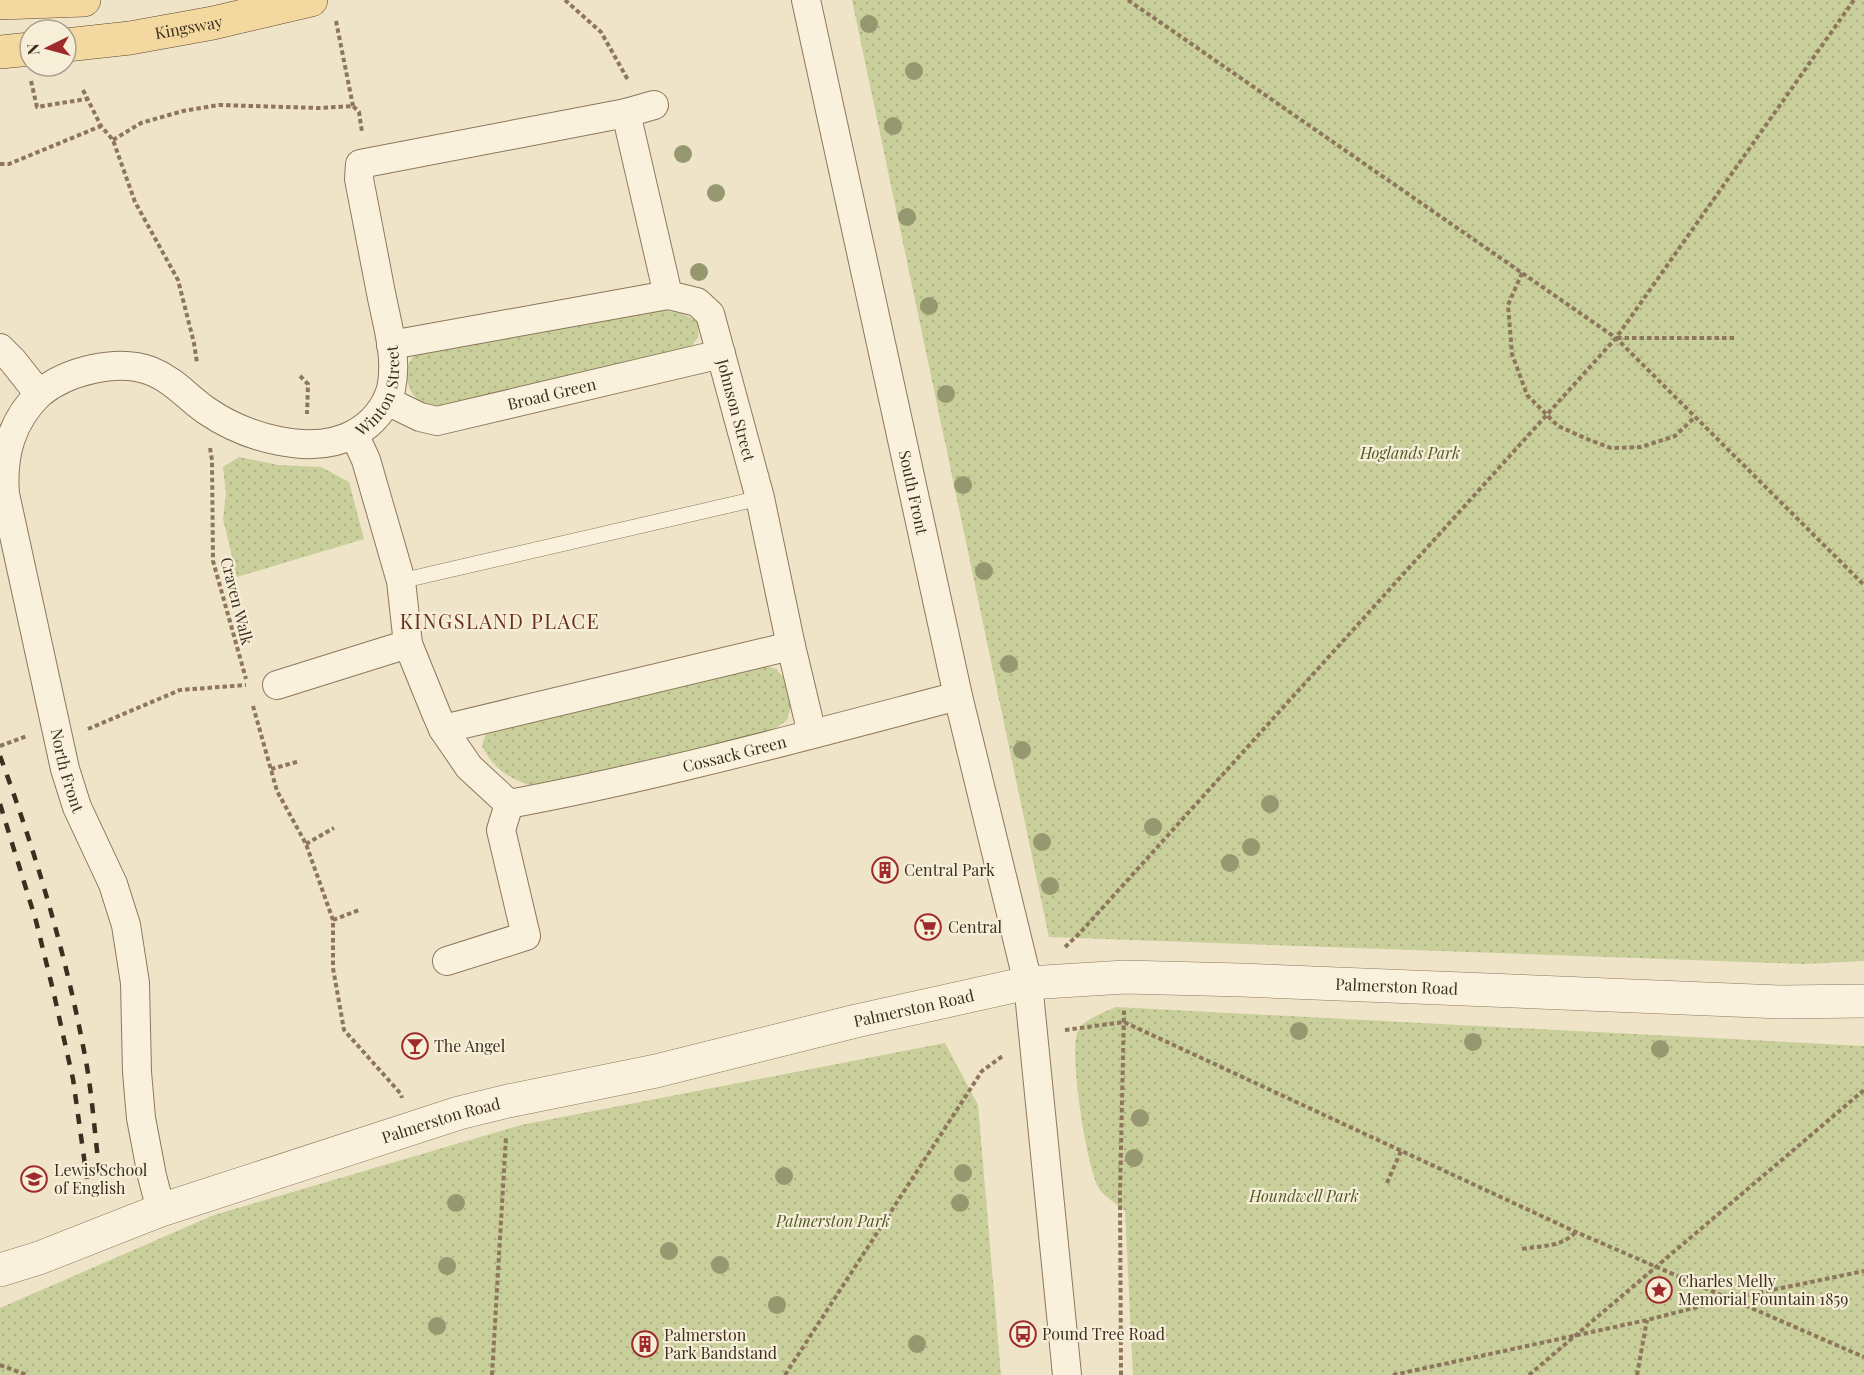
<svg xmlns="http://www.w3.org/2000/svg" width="1864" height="1375" viewBox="0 0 1864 1375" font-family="'Playfair Display',serif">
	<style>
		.park { fill: url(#park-dots) }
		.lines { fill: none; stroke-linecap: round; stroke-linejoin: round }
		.service-casing { stroke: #8d765c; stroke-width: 16 }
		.minor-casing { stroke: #8d765c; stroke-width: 30 }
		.tertiary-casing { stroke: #8d765c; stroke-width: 34 }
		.primary-casing { stroke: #5b4430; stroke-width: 34 }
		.path { stroke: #8d765c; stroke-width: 4; stroke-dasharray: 4.5 3; stroke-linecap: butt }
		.service { stroke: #faf1dc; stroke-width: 15 }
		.minor { stroke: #faf1dc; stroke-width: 28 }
		.tertiary { stroke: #faf1dc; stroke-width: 33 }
		.primary { stroke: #f3d9a0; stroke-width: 33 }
		.rail { stroke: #3d2e20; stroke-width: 4.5; stroke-dasharray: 10 10; stroke-linecap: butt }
		.tree { fill: #96986f }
		.labels { text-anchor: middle; stroke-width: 4.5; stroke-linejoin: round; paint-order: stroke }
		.street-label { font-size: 16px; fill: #3d2e20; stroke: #f7eed8 }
		.park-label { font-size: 16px; font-style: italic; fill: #4d5a26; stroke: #f7eed8 }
		.poi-label { font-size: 16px; fill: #3d2e20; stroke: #f7eed8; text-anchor: start }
		.quarter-label { font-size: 20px; letter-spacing: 1.5px; fill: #6b2e1e; stroke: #f7eed8 }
	</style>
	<defs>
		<pattern id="park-dots" width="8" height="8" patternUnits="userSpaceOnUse" patternTransform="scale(1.5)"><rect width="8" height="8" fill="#c9cf9b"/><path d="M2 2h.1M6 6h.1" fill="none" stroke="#aeb285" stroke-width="1.8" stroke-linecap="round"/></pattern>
	</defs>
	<rect width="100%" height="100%" fill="#f0e4c8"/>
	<!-- park -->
	<g class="park">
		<path d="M852 0H1864V961L1804 964 1049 937Z"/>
		<path d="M661 310 681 313 699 322 698 338 689 348 448 406C442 406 434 407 428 406 409 400 398 370 415 355 418 353 423 351 427 348Z"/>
		<path d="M239 457 278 465 321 467 349 482 364 539 237 577 223 519 226 494 223 467Z"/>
		<path d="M763 665 776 669 783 677 791 706 787 720 775 729 534 787C509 778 495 771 482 746L486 732Z"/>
		<path d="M1116 1007 1864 1046V1375H1133L1125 1211C1117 1204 1106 1198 1100 1190 1087 1172 1068 1050 1078 1031 1085 1018 1103 1013 1116 1007Z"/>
		<path d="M945 1043 978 1105 1001 1375H0V1308L214 1215 521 1125Z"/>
	</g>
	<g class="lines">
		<!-- service casing -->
		<g class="service-casing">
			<path id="service" d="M401 581 760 498"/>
		</g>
		<!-- minor casing -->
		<g class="minor-casing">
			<g id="minor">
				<path id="s1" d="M806 0 958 696 1028 983 1067 1375"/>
				<path id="s2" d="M626 113 668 295 697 302 710 314 760 498 791 646 812 734"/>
				<path d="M391 345 668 295"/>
				<path id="s3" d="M0 348 13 361 39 394C11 422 2 455 5 494L65 769 77 807 113 884 126 925 135 983 137 1072 141 1118 152 1176 161 1210"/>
				<path d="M39 394C66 371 118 358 151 371 174 380 188 398 207 411 245 437 311 457 354 434"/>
				<path id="s4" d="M387 401 420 417 437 421 721 354"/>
				<path d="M277 685 408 644"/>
				<path d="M443 729 791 646"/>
				<path id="s5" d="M509 804 469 767 443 729 436 713 408 644 401 581 366 460 354 434C372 424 385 409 391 389 398 358 387 324 381 293 374 255 366 217 359 179L360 164 626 113 654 105"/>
				<path id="s6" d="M509 804C660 776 809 735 958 696"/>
				<path d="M447 961 526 936 501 830 509 804"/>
			</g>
		</g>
		<!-- tertiary casing -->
		<g class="tertiary-casing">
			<g id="tertiary">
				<path id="s7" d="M0 1270 39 1258 161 1210 459 1113 508 1101 656 1071 856 1021 1028 983 1125 977 1241 980 1782 1002 1864 1001"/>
			</g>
		</g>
		<!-- primary casing -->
		<g class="primary-casing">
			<g id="primary">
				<path d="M0 3 84 0"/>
				<path id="s8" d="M66 45 130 38 213 23 311 0"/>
				<path d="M0 52 30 49"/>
			</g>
		</g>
		<!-- path -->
		<g class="path">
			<path d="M565 0 601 32 628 80"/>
			<path d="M1128 0 1616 338 1864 585"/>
			<path d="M336 21 353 106"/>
			<path d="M31 81 37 107 86 99"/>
			<path d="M83 90 101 126 113 140 135 202 178 280 194 343 197 363"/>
			<path d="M113 140 141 123 183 111 219 105 320 108 353 106 359 112 362 132"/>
			<path d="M0 164H9L101 126"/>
			<path d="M1522 273 1508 305 1512 354 1527 395 1558 426 1587 439 1611 448 1641 447 1675 436 1695 417"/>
			<path d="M1617 338H1735"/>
			<path d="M300 376 308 384 307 414"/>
			<path d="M210 448 212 460 213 561 246 679"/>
			<path d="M253 706 277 791 306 844 333 920V968L344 1030 401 1094 402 1098"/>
			<path d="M88 729 180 690 246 685"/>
			<path d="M0 746 27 736"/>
			<path d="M271 769 300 761"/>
			<path d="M306 844 334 828"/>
			<path d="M333 920 359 910"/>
			<path d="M1065 947 1079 934 1616 338 1854 0"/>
			<path d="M1065 1030 1124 1022 1576 1232 1864 1357"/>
			<path d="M1387 1183 1401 1151"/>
			<path d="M1522 1249C1544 1245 1559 1248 1576 1232"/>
			<path d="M0 1365 27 1375"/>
			<path d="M492 1375 506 1136"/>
			<path d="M785 1375 982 1071 1004 1055"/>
			<path d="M1121 1375 1120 1194 1124 1010"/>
			<path d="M1393 1375 1647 1320 1729 1299 1864 1271"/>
			<path d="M1529 1375 1864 1090"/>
			<path d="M1637 1375 1647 1320"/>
		</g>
		<!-- service -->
		<use href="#service" class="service"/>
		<!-- minor -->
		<use href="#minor" class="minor"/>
		<!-- tertiary -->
		<use href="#tertiary" class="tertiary"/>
		<!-- primary -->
		<use href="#primary" class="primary"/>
		<!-- rail -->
		<g class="rail">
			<path d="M0 756C37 856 68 961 87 1067 93 1103 95 1139 100 1175"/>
			<path d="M0 804 36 921 53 990 73 1079 87 1179"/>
		</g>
	</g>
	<!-- trees -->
	<g class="tree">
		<circle cx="869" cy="24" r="9"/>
		<circle cx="914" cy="71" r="9"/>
		<circle cx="893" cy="126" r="9"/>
		<circle cx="683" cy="154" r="9"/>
		<circle cx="716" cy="193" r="9"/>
		<circle cx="907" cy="217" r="9"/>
		<circle cx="699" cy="272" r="9"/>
		<circle cx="929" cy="306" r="9"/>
		<circle cx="946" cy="394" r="9"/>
		<circle cx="963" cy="485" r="9"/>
		<circle cx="984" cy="571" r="9"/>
		<circle cx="1009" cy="664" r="9"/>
		<circle cx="1022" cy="750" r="9"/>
		<circle cx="1270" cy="804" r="9"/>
		<circle cx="1153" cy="827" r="9"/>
		<circle cx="1042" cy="842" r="9"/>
		<circle cx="1251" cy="847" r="9"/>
		<circle cx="1230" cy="863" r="9"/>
		<circle cx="1050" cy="886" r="9"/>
		<circle cx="1299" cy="1031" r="9"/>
		<circle cx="1473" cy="1042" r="9"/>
		<circle cx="1660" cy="1049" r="9"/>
		<circle cx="1140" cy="1118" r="9"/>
		<circle cx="1134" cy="1158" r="9"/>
		<circle cx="963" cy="1173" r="9"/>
		<circle cx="784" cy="1176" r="9"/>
		<circle cx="456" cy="1203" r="9"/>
		<circle cx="960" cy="1203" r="9"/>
		<circle cx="669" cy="1251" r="9"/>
		<circle cx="720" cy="1265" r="9"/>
		<circle cx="447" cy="1266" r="9"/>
		<circle cx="777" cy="1305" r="9"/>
		<circle cx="437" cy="1326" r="9"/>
		<circle cx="917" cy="1344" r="9"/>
	</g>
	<!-- icons -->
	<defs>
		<g id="building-ring" transform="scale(1.35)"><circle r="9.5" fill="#f7eed8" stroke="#9e2a2b" stroke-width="1.5"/><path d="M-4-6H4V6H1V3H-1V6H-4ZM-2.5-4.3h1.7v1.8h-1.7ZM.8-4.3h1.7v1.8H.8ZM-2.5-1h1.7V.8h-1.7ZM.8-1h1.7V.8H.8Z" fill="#9e2a2b"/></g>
		<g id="supermarket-ring" transform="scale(1.35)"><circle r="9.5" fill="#f7eed8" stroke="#9e2a2b" stroke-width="1.5"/><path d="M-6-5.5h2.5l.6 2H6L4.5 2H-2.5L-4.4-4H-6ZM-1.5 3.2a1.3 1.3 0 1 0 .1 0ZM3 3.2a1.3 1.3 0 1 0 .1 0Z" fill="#9e2a2b"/></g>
		<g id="bar-ring" transform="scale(1.35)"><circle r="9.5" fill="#f7eed8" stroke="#9e2a2b" stroke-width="1.5"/><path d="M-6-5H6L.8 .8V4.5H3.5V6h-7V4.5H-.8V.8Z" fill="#9e2a2b"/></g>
		<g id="school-ring" transform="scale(1.35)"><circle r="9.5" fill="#f7eed8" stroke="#9e2a2b" stroke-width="1.5"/><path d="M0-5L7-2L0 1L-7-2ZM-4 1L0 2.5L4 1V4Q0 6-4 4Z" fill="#9e2a2b"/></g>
		<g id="sight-ring" transform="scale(1.35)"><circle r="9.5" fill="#f7eed8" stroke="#9e2a2b" stroke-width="1.5"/><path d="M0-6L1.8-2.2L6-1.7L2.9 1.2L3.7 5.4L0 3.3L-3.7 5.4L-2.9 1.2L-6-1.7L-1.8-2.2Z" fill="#9e2a2b"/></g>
		<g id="bus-ring" transform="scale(1.35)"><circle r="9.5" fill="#f7eed8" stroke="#9e2a2b" stroke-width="1.5"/><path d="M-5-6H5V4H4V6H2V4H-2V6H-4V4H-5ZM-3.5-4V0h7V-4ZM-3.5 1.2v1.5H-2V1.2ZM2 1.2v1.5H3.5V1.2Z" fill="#9e2a2b"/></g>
	</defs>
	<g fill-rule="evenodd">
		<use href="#building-ring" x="885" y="870"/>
		<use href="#supermarket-ring" x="928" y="927"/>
		<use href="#bar-ring" x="415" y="1046"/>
		<use href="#school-ring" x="34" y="1179"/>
		<use href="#sight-ring" x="1659" y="1290"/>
		<use href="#bus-ring" x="1023" y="1334"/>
		<use href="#building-ring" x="645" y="1344"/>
	</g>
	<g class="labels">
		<!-- street labels -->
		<g class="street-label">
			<text dy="6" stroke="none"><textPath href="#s8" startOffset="124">Kingsway</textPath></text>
			<text dy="6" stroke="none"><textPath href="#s5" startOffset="464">Winton Street</textPath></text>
			<text dy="6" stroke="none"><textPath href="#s4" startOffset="172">Broad Green</textPath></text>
			<text dy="6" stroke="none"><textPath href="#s2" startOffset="334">Johnson Street</textPath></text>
			<text dy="6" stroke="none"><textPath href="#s1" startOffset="504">South Front</textPath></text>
			<text transform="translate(237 601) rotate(76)" y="6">Craven Walk</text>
			<text dy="6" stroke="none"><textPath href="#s6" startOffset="231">Cossack Green</textPath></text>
			<text dy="6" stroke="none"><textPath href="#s3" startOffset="453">North Front</textPath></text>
			<text dy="6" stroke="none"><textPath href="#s7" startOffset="1438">Palmerston Road</textPath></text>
			<text dy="6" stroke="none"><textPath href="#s7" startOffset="952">Palmerston Road</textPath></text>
			<text dy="6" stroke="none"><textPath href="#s7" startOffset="466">Palmerston Road</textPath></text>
		</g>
		<!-- park labels -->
		<g class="park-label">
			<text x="1410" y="459">Hoglands Park</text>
			<text x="1304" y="1202">Houndwell Park</text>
			<text x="833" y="1227">Palmerston Park</text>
		</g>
		<!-- poi labels -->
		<g class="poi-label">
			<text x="904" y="876">Central Park</text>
			<text x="948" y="933">Central</text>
			<text x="434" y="1052">The Angel</text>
			<text x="54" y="1176">Lewis School<tspan x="54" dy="18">of English</tspan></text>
			<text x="1678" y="1287">Charles Melly<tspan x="1678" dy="18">Memorial Fountain 1859</tspan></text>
			<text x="1042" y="1340">Pound Tree Road</text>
			<text x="664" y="1341">Palmerston<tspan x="664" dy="18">Park Bandstand</tspan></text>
		</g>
		<!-- quarter labels -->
		<g class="quarter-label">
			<text x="500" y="629">KINGSLAND PLACE</text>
		</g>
	</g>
	<!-- north arrow -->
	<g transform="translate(48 48) rotate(265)"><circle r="28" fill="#f7eed8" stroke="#ada18e" stroke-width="1.5"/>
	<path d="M0-4.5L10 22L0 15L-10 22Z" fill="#9e2a2b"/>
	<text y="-9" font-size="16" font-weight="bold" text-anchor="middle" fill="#3d2e20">N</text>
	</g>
</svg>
